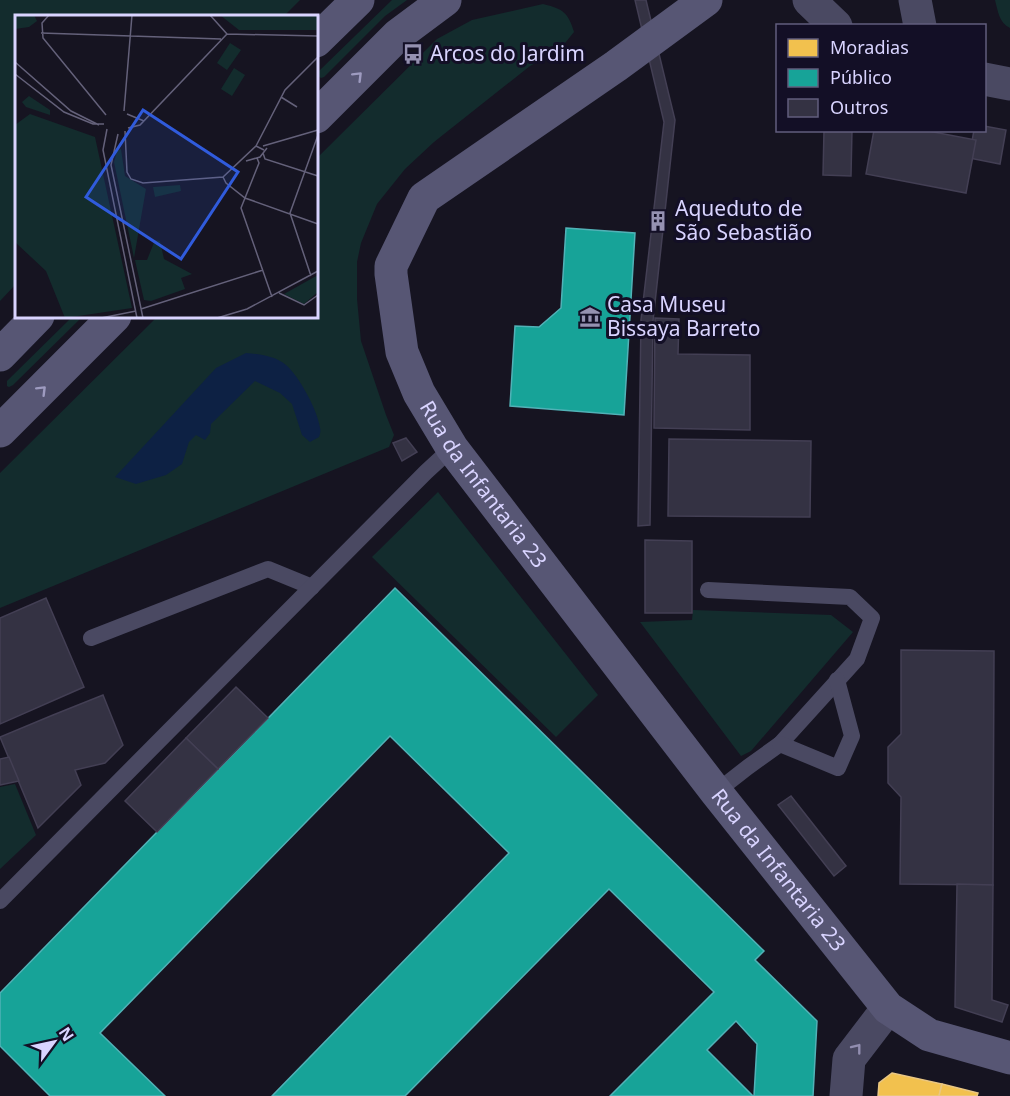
<svg xmlns="http://www.w3.org/2000/svg" width="1010" height="1096" viewBox="0 0 1010 1096" font-family="'Noto Sans',sans-serif">
	<style>
		.green { fill: #132c2d }
		.water { fill: #0d2144 }
		.homes { fill: #f2c14e; stroke: #eac783; stroke-width: 1.5 }
		.public { fill: #17a398; stroke: #51b2b7; stroke-width: 1.5 }
		.building { fill: #343243; stroke: #433f54; stroke-width: 1.5 }
		.lines { fill: none; stroke-linecap: round; stroke-linejoin: round }
		.service { stroke: #4a4962; stroke-width: 16 }
		.minor { stroke: #4a4962; stroke-width: 33 }
		.secondary { stroke: #575674; stroke-width: 33 }
		.oneway { stroke: #9e9bc0 }
		.oneway2 { stroke: #928eb0 }
		.labels { text-anchor: middle; stroke-width: 6; stroke-linejoin: round; paint-order: stroke }
		.poi-label { font-size: 21px; fill: #d9d4ff; stroke: #130f26; text-anchor: start }
		.street-label { font-size: 21px; fill: #d9d4ff; stroke: #130f26 }
		.inset-road { fill: none; stroke: #64617a; stroke-width: 1.5 }
		.view { fill: #305bdc; fill-opacity: 0.15; stroke: #305bdc; stroke-width: 3 }
		.inset-edge { fill: none; stroke: #d9d4ff; stroke-width: 3 }
	</style>
	<rect width="100%" height="100%" fill="#161421"/>
	<!-- green -->
	<g class="green">
		<path d="M0 0H300L284 16H16V284L0 301Z"/>
		<path d="M392 0H407L385 16 324 77 321 78 317 75 319 71Z"/>
		<path d="M995 0H1010V28C999 23 998 11 995 0Z"/>
		<path d="M543 4C563 9 568 12 574 32L561 48 530 66 434 142 405 169 377 204 361 243 357 262V299L361 341 386 415 394 435 389 447 0 608V473L157 317 316 316 317 158 437 39 472 20Z"/>
		<path d="M72 317H82L13 385 9 387 7 386V381Z"/>
		<path d="M438 492 598 695 556 737 372 557Z"/>
		<path d="M693 610 831 615 853 632 751 751 741 756 640 622 692 620Z"/>
		<path d="M15 784 36 835 0 869V787Z"/>
	</g>
	<!-- water -->
	<path class="water" d="M246 353C259 354 276 356 286 365 299 376 318 411 320 428 321 431 320 434 319 437L310 442 302 435 292 404 280 393 255 381 211 424 210 433 205 440 196 435 189 442 182 464 166 475 136 484 115 477 216 368Z"/>
	<!-- homes -->
	<g class="homes">
		<path d="M892 1073 942 1084 939 1096H878L879 1083Z"/>
		<path d="M942 1084 978 1093 977 1096H939Z"/>
	</g>
	<!-- public -->
	<g class="public">
		<path d="M566 228 635 233 624 415 510 406 515 326 539 327 561 308Z"/>
		<path d="M395 588 764 951 755 960 817 1021 813 1096H754L757 1044 736 1021 707 1050 753 1096H610L714 992 609 889 405 1096H272L509 853 390 736 100 1033 165 1096H50L0 1046V993Z"/>
	</g>
	<!-- building -->
	<g class="building">
		<path d="M635 0H646L675 120 653 321 650 525 638 526 641 320 664 122Z"/>
		<path d="M984 126 1006 130 1000 164 969 158 974 130H984Z"/>
		<path d="M824 130H852L851 176 823 175Z"/>
		<path d="M874 130H923L976 140 966 193 866 174Z"/>
		<path d="M655 318 679 319 678 354 750 355V430L654 428Z"/>
		<path d="M406 438 417 452 402 461 393 443Z"/>
		<path d="M669 439 811 441 810 517 668 516Z"/>
		<path d="M645 540 692 541V613H645Z"/>
		<path d="M46 598 84 687 0 724V618Z"/>
		<path d="M901 650 994 651 993 885 900 884 901 797 888 783V747L901 734Z"/>
		<path d="M236 687 268 718 218 769 186 738Z"/>
		<path d="M103 695 123 745 105 763 75 770 81 785 38 828 0 737 53 715Z"/>
		<path d="M186 738 218 769 157 832 125 801Z"/>
		<path d="M9 757 19 781 0 785V759Z"/>
		<path d="M791 796 846 866 834 876 778 805Z"/>
		<path d="M957 884 993 885 992 1000 1008 1005 1002 1022 955 1007Z"/>
	</g>
	<g class="lines">
		<!-- service -->
		<g class="service">
			<path d="M708 590 850 597 872 618 857 659 780 744 748 767 716 792"/>
			<path d="M91 638 268 569 312 587"/>
			<path d="M780 744 838 768 852 736 837 680"/>
			<path d="M0 901 426 472 452 448"/>
		</g>
		<!-- minor -->
		<g class="minor">
			<path d="M809 0 836 26"/>
			<path d="M915 0 920 26"/>
			<path d="M984 79 1010 84"/>
			<path d="M846 1096 849 1059 888 1008"/>
		</g>
		<!-- secondary -->
		<g class="secondary">
			<path id="s1" d="M706 0 616 66 424 198 391 266V274L402 352 419 393 452 448 716 792 888 1008 929 1035 1010 1058"/>
			<path d="M316 41 358 0"/>
			<path d="M316 117 398 35 445 0"/>
			<path d="M0 355 38 316"/>
			<path d="M0 431 115 316"/>
		</g>
	</g>
	<!-- one-way arrows -->
	<defs><path id="oneway-chevron" d="M-2-3.5L2.5 0L-2 3.5" fill="none" stroke-width="1.6" stroke-linecap="round" stroke-linejoin="round" transform="scale(1.5)"/></defs>
	<g class="oneway">
		<use href="#oneway-chevron" transform="translate(358 76) rotate(-45)"/>
		<use href="#oneway-chevron" transform="translate(42 390) rotate(-45)"/>
	</g>
	<use class="oneway2" href="#oneway-chevron" transform="translate(857 1048) rotate(-52)"/>
	<!-- icons -->
	<defs>
		<g id="bus-bare" transform="scale(1.62)"><path d="M-5-6H5V4H4V6H2V4H-2V6H-4V4H-5ZM-3.5-4V0h7V-4ZM-3.5 1.2v1.5H-2V1.2ZM2 1.2v1.5H3.5V1.2Z" fill="#9591b1" stroke="#130f26" stroke-width="2.5" paint-order="stroke"/></g>
		<g id="building-bare" transform="scale(1.62)"><path d="M-4-6H4V6H1V3H-1V6H-4ZM-2.5-4.3h1.7v1.8h-1.7ZM.8-4.3h1.7v1.8H.8ZM-2.5-1h1.7V.8h-1.7ZM.8-1h1.7V.8H.8Z" fill="#9591b1" stroke="#130f26" stroke-width="2.5" paint-order="stroke"/></g>
		<g id="museum-bare" transform="scale(1.62)"><path d="M0-6L6-3V-2H-6V-3ZM-5-1h2V3h-2ZM-1-1h2V3h-2ZM3-1h2V3H3ZM-6 4H6V6H-6Z" fill="#9591b1" stroke="#130f26" stroke-width="2.5" paint-order="stroke"/></g>
	</defs>
	<g fill-rule="evenodd">
		<use href="#bus-bare" x="413" y="54"/>
		<use href="#building-bare" x="658" y="221"/>
		<use href="#museum-bare" x="590" y="317"/>
	</g>
	<g class="labels">
		<!-- poi labels -->
		<g class="poi-label">
			<text x="430" y="61">Arcos do Jardim</text>
			<text x="675" y="216">Aqueduto de<tspan x="675" dy="24">São Sebastião</tspan></text>
			<text x="607" y="312">Casa Museu<tspan x="607" dy="24">Bissaya Barreto</tspan></text>
		</g>
		<!-- street labels -->
		<g class="street-label">
			<text dy="7" stroke="none"><textPath href="#s1" startOffset="663">Rua da Infantaria 23</textPath></text>
			<text dy="7" stroke="none"><textPath href="#s1" startOffset="1149">Rua da Infantaria 23</textPath></text>
		</g>
	</g>
	<!-- overview -->
	<g transform="translate(15 15)">
		<rect width="303" height="303" fill="#161421"/>
		<path d="M0 0H19L22 6 14 12 0 14ZM205 0H303V15H224ZM215 28 226 35 212 55 202 48ZM219 53 230 60 217 81 206 74ZM14 81 35 95V100L11 92 7 87ZM15 99 80 122 117 293 50 303 31 256 0 227V110ZM106 134 110 161 131 174 119 243 99 147 102 136ZM165 170 166 176 140 182 138 172ZM140 225 145 226 149 244 177 259 166 263 170 274 136 286 129 285 120 245H132ZM303 260V277L289 289 269 279Z" fill="#132c2d"/>
		<path class="inset-road" d="M34 0 27 8 28 23 91 100M195 0 212 19M26 18 206 24M0 47 56 96 84 110M0 59 49 97 78 109H89M266 82 282 92M109 96 117 0M112 99 129 106M113 113 125 110 212 19 303 21M92 114 88 135 122 303M110 116 112 157 116 164 128 168 208 162 241 131 249 135M103 119 96 150 128 303M241 131 270 75 303 42M248 131 303 115M248 138 250 144 303 161M242 143 244 148 226 193 257 282M231 146 245 142 252 133M208 162 211 168 230 183 303 209M296 261 275 198 303 120M264 278 289 290 303 280M126 294 248 255M86 303 121 296M202 303 232 294 303 256"/>
		<path class="view" d="M128 95 223 157 166 244 71 182Z"/>
		<rect width="303" height="303" class="inset-edge"/>
	</g>
	<!-- legend -->
	<rect x="776" y="24" width="210" height="108" fill="#130f26" stroke="#625e7d" stroke-width="1.5"/>
	<rect x="788" y="39" width="30" height="18" fill="#f2c14e" stroke="#625e7d" stroke-width="1.5"/>
	<text x="830" y="54" font-size="18" fill="#d9d4ff">Moradias</text>
	<rect x="788" y="69" width="30" height="18" fill="#17a398" stroke="#625e7d" stroke-width="1.5"/>
	<text x="830" y="84" font-size="18" fill="#d9d4ff">Público</text>
	<rect x="788" y="99" width="30" height="18" fill="#343243" stroke="#625e7d" stroke-width="1.5"/>
	<text x="830" y="114" font-size="18" fill="#d9d4ff">Outros</text>
	<!-- north arrow -->
	<g transform="translate(54 1042) rotate(57)" stroke="#130f26" stroke-width="4.5" paint-order="stroke">
	<path d="M0-4.5L10 22L0 15L-10 22Z" fill="#d9d4ff"/>
	<text y="-9" font-size="16" font-weight="bold" text-anchor="middle" fill="#d9d4ff">N</text>
	</g>
</svg>
